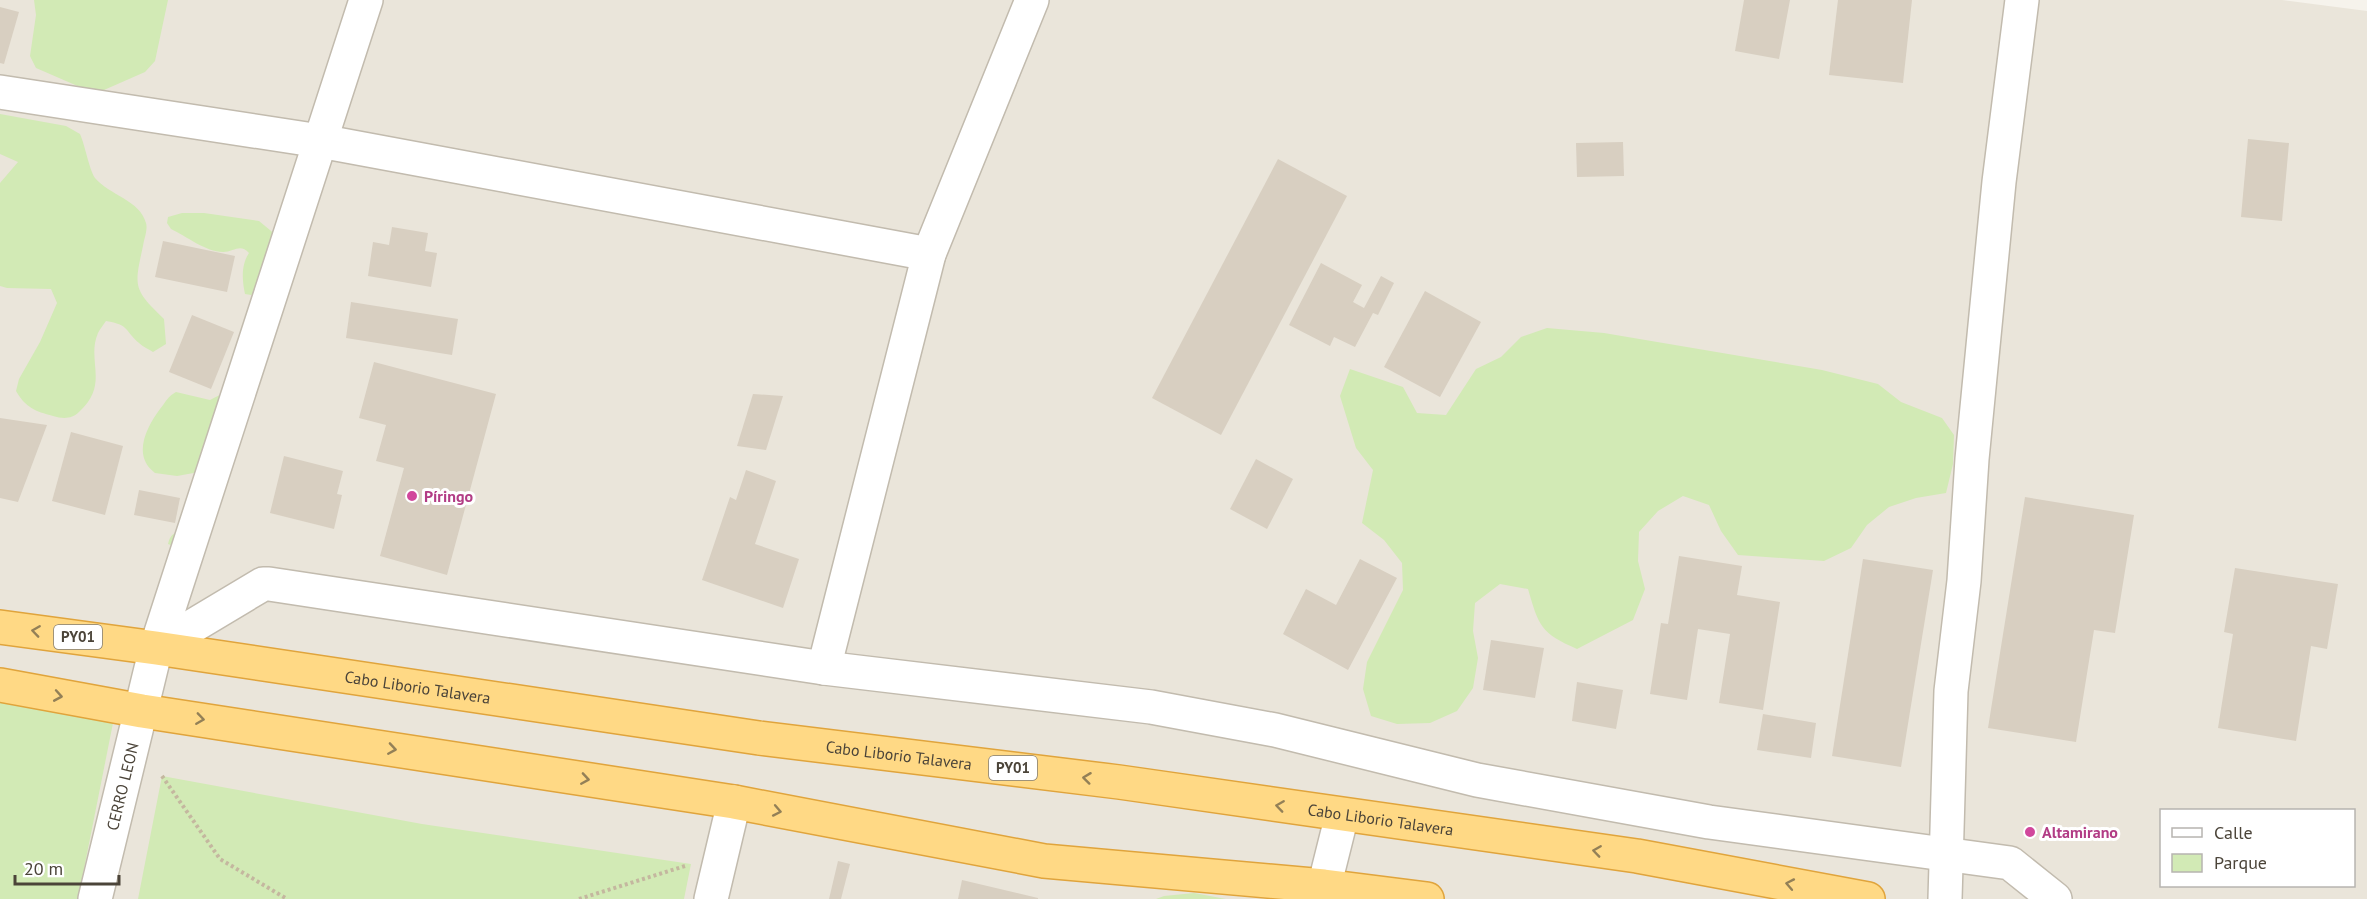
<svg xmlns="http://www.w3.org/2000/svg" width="2367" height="899" viewBox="0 0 2367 899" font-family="'PT Sans',sans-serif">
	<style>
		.residential { fill: #eae5da; fill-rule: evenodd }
		.green { fill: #d2eab5 }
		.building { fill: #d8cfc1 }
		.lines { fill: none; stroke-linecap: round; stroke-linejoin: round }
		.minor-casing { stroke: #c2bbae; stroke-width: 36 }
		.trunk-casing { stroke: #e0a43c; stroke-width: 36 }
		.path { stroke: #c4b79f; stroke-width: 4; stroke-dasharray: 3 3; stroke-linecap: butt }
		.minor { stroke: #fff; stroke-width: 33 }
		.trunk { stroke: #ffd985; stroke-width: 33 }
		.oneway { stroke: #938057 }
		.hotel-dot { fill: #d1479c; stroke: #fff; stroke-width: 2 }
		.labels { text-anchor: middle; stroke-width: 6; stroke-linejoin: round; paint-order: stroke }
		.shield { fill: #fff; stroke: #817c74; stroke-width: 1.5 }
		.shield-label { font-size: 15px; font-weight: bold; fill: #4b4439 }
		.hotel-label { font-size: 16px; font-weight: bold; fill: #b23c85; stroke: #fff; text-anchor: start }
		.street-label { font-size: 16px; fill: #4b4439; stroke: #fff }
	</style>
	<rect width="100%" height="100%" fill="#f6f3ec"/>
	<!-- residential -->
	<path class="residential" d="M0 0H2282L2367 11V899H0ZM2162 810H2354V886H2162Z"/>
	<!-- green -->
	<g class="green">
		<path d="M34 0H168L155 61 145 72 104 90 89 91 36 68 30 56 36 15Z"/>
		<path d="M0 114 66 126 80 134C85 145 89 169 95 178 109 195 140 200 146 223 148 229 144 239 143 246 134 287 133 289 164 319L166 344 153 352C149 349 143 347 139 343 124 330 130 325 106 321 104 324 100 329 98 333 86 361 110 384 79 412 72 419 63 419 53 416 35 411 26 408 16 391L19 379 40 342 57 303 51 289 7 288 0 286V183L18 162 0 154Z"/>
		<path d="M204 213 259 221 282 240 266 289 251 295 245 294C242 280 241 265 249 253 240 243 234 252 223 252 206 252 186 236 171 229L167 223 168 217 182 213Z"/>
		<path d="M1547 328 1604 333 1822 370 1878 384 1901 402 1942 418 1954 435 1953 464 1946 493 1916 498 1889 507 1867 525 1851 548 1824 561 1738 555 1721 531 1709 505 1683 496 1658 511 1639 532 1638 561 1645 589 1633 620 1577 649C1541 633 1539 627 1528 589L1500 584 1475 603 1473 631 1478 658 1473 688 1457 711 1430 723 1397 724 1371 716 1363 689 1367 662 1403 590 1402 563 1384 540 1362 523 1373 470 1356 448 1340 396 1350 369 1403 387 1417 413 1446 415 1476 369 1501 357 1521 337Z"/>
		<path d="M176 392 210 400C220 395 226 390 236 396L208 471 214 492 207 518 195 544 189 548 182 549 168 544C170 535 174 532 183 531L188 526 199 472 177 476 155 473C132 456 146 428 160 409 165 403 168 396 176 392Z"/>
		<path d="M0 699 114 718 78 899H0Z"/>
		<path d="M162 776 422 824 691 864 684 899H138Z"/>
		<path d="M1194 893 1226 899H1156L1164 896Z"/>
	</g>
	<!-- building -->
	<g class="building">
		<path d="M1744 0H1790L1779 59 1735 51Z"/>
		<path d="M1838 0H1912L1903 83 1829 75Z"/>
		<path d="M0 7 19 12 4 64 0 63Z"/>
		<path d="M2248 139 2289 143 2282 221 2241 217Z"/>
		<path d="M1623 142 1624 176 1577 177 1576 143Z"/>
		<path d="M1278 159 1347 196 1221 435 1152 398Z"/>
		<path d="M392 227 428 233 425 251 437 253 431 287 368 276 373 242 389 245Z"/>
		<path d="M163 241 235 256 227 292 155 277Z"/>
		<path d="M1321 263 1362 285 1353 302 1364 308 1381 276 1394 283 1378 315 1373 313 1355 347 1334 337 1330 346 1289 325Z"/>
		<path d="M1425 291 1481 322 1440 397 1384 367Z"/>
		<path d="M351 302 458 319 452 355 346 338Z"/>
		<path d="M192 315 234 332 211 389 169 372Z"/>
		<path d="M374 362 496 394 447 575 380 556 404 468 376 461 386 425 359 418Z"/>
		<path d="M753 394 783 396 766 450 737 446Z"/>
		<path d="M0 418 47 425 18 502 0 498Z"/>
		<path d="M71 432 123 446 105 515 52 501Z"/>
		<path d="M284 456 343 471 337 494 342 495 334 529 270 513Z"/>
		<path d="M1256 459 1293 479 1267 529 1230 509Z"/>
		<path d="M746 470 776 481 755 544 799 559 783 608 702 580 730 497 736 500Z"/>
		<path d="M139 490 180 498 175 523 134 515Z"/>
		<path d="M2025 497 2134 515 2115 633 2094 630 2076 742 1988 728Z"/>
		<path d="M1679 556 1742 566 1737 595 1780 602 1763 710 1719 703 1730 634 1698 629 1687 700 1650 694 1661 623 1668 624Z"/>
		<path d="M1360 559 1397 578 1348 670 1283 634 1306 589 1336 605Z"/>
		<path d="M1863 559 1933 570 1901 767 1832 756Z"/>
		<path d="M2235 568 2338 584 2327 649 2311 646 2296 741 2218 728 2233 634 2224 632Z"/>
		<path d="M1491 640 1544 648 1535 698 1483 690Z"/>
		<path d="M1577 682 1623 690 1616 729 1572 721Z"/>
		<path d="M1763 714 1816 723 1811 758 1757 750Z"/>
		<path d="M838 861 850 864 841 899H829Z"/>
		<path d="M962 880 1038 898V899H958Z"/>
	</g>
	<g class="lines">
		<!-- minor casing -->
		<g class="minor-casing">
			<g id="minor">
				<path d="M0 92 320 141 929 254"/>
				<path d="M156 648 263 584H269L824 668 1151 707 1275 730 1477 780 1709 822 2010 863 2055 899"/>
				<path d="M824 668 929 254 1032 0"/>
				<path id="s1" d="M95 899 156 648 366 0"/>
				<path d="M711 899 734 802"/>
				<path d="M1321 899 1342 815"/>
				<path d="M1945 899 1951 691 1964 581 1972 459 1999 182 2022 0"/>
			</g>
		</g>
		<!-- trunk casing -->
		<g class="trunk-casing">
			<g id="trunk">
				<path id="s2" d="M0 627 156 648 759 738 1119 782 1637 856 1868 899"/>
				<path d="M0 685 142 711 734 802 1044 861 1324 886 1427 899"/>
			</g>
		</g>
		<!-- path -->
		<g class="path">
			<path d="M162 776 220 859 287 899"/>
			<path d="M579 899 685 866"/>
		</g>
		<!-- minor -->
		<use href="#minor" class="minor"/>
		<!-- trunk -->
		<use href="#trunk" class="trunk"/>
	</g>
	<!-- one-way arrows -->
	<defs><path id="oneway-chevron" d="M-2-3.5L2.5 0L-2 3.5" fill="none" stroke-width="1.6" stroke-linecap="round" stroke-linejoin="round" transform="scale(1.5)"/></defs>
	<g class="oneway">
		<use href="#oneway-chevron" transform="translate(36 631) rotate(-172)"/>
		<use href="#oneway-chevron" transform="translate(58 696) rotate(10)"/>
		<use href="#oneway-chevron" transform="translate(200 719) rotate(8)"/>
		<use href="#oneway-chevron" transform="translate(392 749) rotate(9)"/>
		<use href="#oneway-chevron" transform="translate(1087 778) rotate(-173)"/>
		<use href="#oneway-chevron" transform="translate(585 779) rotate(9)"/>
		<use href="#oneway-chevron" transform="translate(1280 806) rotate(-172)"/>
		<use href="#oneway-chevron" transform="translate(777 811) rotate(11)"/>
		<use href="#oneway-chevron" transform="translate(1597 851) rotate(-172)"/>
		<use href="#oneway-chevron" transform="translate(1790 884) rotate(-169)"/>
	</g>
	<!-- markers -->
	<g class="hotel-dot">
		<circle cx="412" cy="496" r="6"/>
		<circle cx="2030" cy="832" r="6"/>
	</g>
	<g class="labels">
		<!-- shield labels -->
		<g class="shield">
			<rect x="54" y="625" width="48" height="24" rx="4.5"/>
			<rect x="989" y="756" width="48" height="24" rx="4.5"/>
		</g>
		<g class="shield-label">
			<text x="78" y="642">PY01</text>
			<text x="1013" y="773">PY01</text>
		</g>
		<!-- hotel labels -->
		<g class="hotel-label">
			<text x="424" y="502">Píringo</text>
			<text x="2042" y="838">Altamirano</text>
		</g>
		<!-- street labels -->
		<g class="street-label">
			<text dy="6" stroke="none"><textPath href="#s2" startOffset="422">Cabo Liborio Talavera</textPath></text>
			<text dy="6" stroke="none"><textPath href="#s2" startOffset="908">Cabo Liborio Talavera</textPath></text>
			<text dy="6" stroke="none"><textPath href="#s1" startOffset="116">CERRO LEON</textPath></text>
			<text dy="6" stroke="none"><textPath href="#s2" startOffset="1394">Cabo Liborio Talavera</textPath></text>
		</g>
	</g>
	<!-- legend -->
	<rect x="2160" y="809" width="195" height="78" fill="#ffffff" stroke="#b7b4b0" stroke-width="1.5"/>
	<rect x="2172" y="828" width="30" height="9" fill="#ffffff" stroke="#b7b4b0" stroke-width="1.5"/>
	<text x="2214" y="839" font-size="18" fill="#4b4439">Calle</text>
	<rect x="2172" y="854" width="30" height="18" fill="#d2eab5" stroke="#b7b4b0" stroke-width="1.5"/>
	<text x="2214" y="869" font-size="18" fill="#4b4439">Parque</text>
	<!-- scale -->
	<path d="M15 875v9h104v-9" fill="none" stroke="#4b4439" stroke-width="3"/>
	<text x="24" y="875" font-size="18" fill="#4b4439" stroke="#ffffff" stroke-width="4.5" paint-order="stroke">20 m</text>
</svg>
